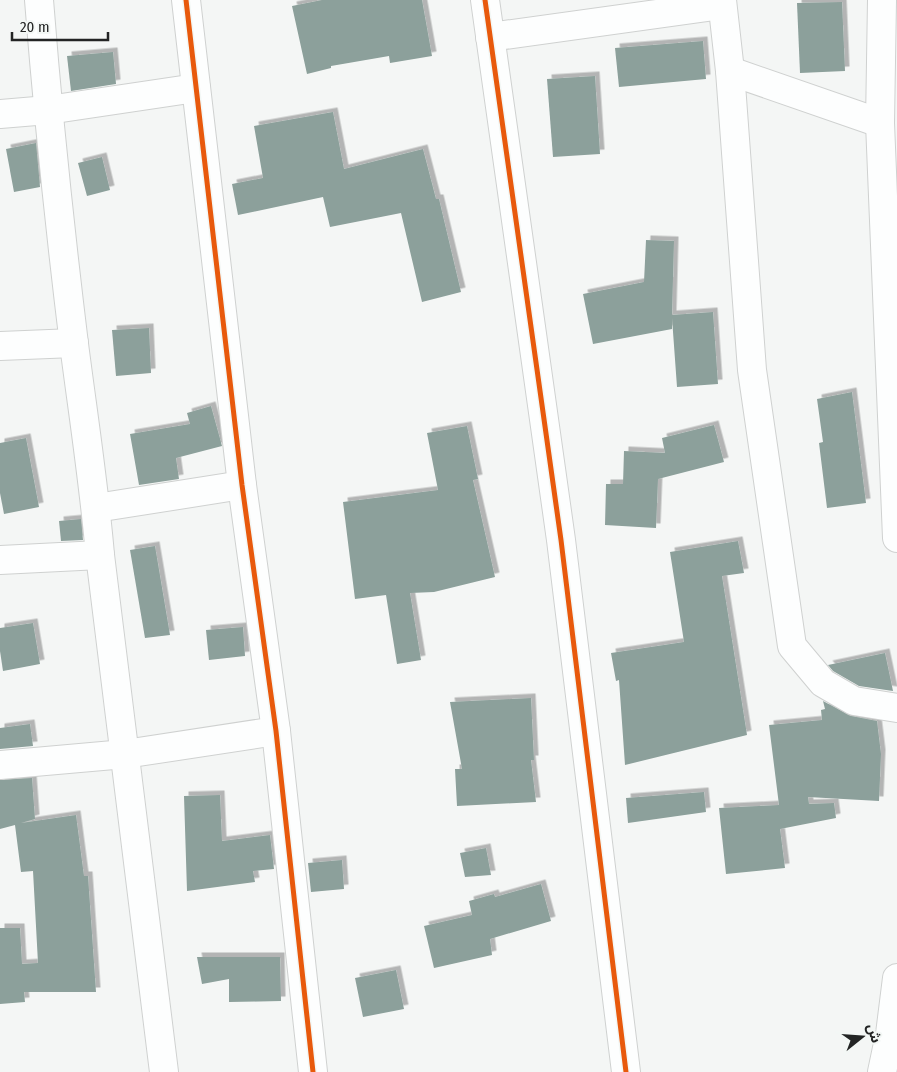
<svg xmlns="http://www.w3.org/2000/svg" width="897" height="1072" viewBox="0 0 897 1072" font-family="'Fira Sans Condensed','Noto Sans Arabic',sans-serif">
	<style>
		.building { fill: #8ca09b; filter: url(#shadow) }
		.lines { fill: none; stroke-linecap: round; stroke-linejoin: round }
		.minor-casing { stroke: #cfd1d0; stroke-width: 30 }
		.minor { stroke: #fdfefe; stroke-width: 28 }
		.cycleway-casing { stroke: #f3f7f5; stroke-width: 8 }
		.cycleway { stroke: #e8590c; stroke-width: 5 }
	</style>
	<defs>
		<filter id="shadow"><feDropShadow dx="4.5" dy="-4.5" stdDeviation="0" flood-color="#0004"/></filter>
	</defs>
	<rect width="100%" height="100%" fill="#f4f6f5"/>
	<!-- building -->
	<g class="building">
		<path d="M322 0H422L432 56 390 63 389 56 331 66V68L307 74 292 6Z"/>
		<path d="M842 2 845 71 800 73 797 3Z"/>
		<path d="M703 41 706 79 619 87 615 48Z"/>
		<path d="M113 52 116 84 71 91 67 56Z"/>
		<path d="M595 76 600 154 553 157 547 79Z"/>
		<path d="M333 112 344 169 423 149 436 199H439L461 292 422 302 401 213 330 227 323 197 238 215 232 184 263 178 254 126Z"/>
		<path d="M36 143 40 187 14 192 6 149Z"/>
		<path d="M102 157 110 190 87 196 78 163Z"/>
		<path d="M646 240 674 241 672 315 713 312 718 384 677 387 672 318V329L593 344 583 294 644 282Z"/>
		<path d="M149 328 151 373 116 376 112 330Z"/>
		<path d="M852 392 866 503 827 508 819 443 823 442 817 399Z"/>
		<path d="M211 406 222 446 176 458 179 479 139 485 130 434 190 424 187 413Z"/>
		<path d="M714 425 724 462 658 479 656 528 605 525 606 484H623L624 451 665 453 662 438Z"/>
		<path d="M467 426 478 479 473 480 495 577 434 592 410 593 421 660 397 664 386 595 355 599 343 502 438 490 427 433Z"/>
		<path d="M26 438 39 507 4 514 0 493V443Z"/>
		<path d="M81 519 83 540 61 541 59 521Z"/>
		<path d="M738 541 744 573 722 576 747 735 625 765 619 680 616 681 611 653 684 642 670 552Z"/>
		<path d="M155 546 170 635 145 638 130 550Z"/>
		<path d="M33 623 40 664 3 671 0 651V628Z"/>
		<path d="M243 627 245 656 209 660 206 630Z"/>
		<path d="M885 653 893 691 859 686 833 671 828 665Z"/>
		<path d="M531 698 534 760H531L536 802 457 806 455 769H462L450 702Z"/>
		<path d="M823 701 851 716 877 721 881 754 879 801 808 797 809 804 834 803 836 818 780 829 785 868 726 874 719 808 779 805 769 725 822 720 821 710 825 709Z"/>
		<path d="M30 724 33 746 0 749V728Z"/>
		<path d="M32 778 35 819 21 823 76 815 84 876H88L96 992H24L25 1002 0 1004V928H20L22 964 38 963 33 871 21 872 15 825 0 829V780Z"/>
		<path d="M704 792 706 812 628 823 626 798Z"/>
		<path d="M220 795 222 841 270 835 274 869 253 871 255 882 187 891 184 796Z"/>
		<path d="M486 848 491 875 465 877 460 853Z"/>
		<path d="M342 860 344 889 311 892 308 863Z"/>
		<path d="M541 884 551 921 490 939 492 955 434 968 424 926 472 915 469 901 494 894 495 897Z"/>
		<path d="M197 957H280L281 1001 229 1002V979L202 984Z"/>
		<path d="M396 970 404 1009 363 1017 355 978Z"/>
	</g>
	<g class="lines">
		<!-- minor casing -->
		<g class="minor-casing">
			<g id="minor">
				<path d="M39 0C48 115 60 230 74 344 83 414 94 484 100 555L164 1072"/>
				<path d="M186 0 242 485 276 731 313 1072"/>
				<path d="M485 0 561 540 626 1072"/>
				<path d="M722 0 730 71 752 370 792 646 823 683 854 701 897 708"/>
				<path d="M882 0 880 123 897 538"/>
				<path d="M490 37 722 5"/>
				<path d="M730 71 880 123"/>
				<path d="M0 114 48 110 196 88"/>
				<path d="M0 346 74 343"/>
				<path d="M96 508 242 485"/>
				<path d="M0 560 100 555"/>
				<path d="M0 765 125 754 276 731"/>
				<path d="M882 1072 890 1034 897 978"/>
			</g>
		</g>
		<!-- minor -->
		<use href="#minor" class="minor"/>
		<!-- cycleway casing -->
		<g class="cycleway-casing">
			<g id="cycleway">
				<path d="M186 0 242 485 276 731 313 1072"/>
				<path d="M485 0 561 540 626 1072"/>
			</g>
		</g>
		<!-- cycleway -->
		<use href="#cycleway" class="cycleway"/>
	</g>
	<!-- north arrow -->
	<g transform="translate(862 1037) rotate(73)" stroke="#f3f7f5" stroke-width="4" paint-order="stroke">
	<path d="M0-4L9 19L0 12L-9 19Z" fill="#232424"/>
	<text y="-8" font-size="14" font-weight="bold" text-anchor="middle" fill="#232424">ش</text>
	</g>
	<!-- scale -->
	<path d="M12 32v8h96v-8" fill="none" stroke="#232424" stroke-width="2.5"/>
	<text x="20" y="32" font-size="15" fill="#232424" stroke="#f3f7f5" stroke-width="4" paint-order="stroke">20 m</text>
</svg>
